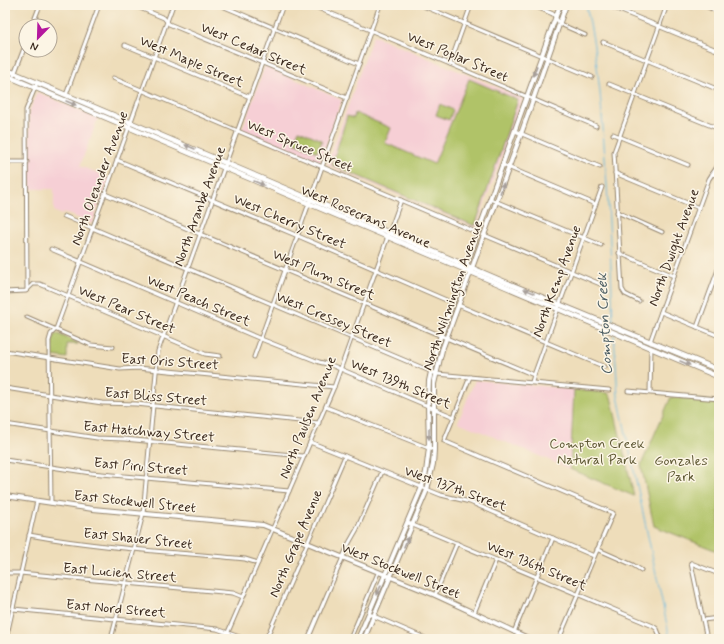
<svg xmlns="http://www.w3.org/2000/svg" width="724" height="644" viewBox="0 0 724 644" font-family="Mynerve,sans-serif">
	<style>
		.built { fill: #f6cfd5 }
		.green { fill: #b0c367; stroke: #767642 }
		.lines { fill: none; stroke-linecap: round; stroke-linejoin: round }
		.stream { stroke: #62b7de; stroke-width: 1 }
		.street-casing { stroke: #94846c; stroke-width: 5 }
		.secondary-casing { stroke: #94846c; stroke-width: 6 }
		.primary-casing { stroke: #94846c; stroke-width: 6 }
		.street { stroke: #fff; stroke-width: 3 }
		.secondary { stroke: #fff; stroke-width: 4 }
		.primary { stroke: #fff; stroke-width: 4.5 }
		.oneway { fill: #a79f9a }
		.labels { text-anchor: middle; stroke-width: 3; stroke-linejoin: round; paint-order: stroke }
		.street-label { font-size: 14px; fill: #3b2a1e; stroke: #fcf5e5 }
		.park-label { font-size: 14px; fill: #5e5834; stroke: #fcf5e5 }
		.water-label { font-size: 15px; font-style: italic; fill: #495b61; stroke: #fcf5e5 }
	</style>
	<rect width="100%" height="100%" fill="#fcf5e5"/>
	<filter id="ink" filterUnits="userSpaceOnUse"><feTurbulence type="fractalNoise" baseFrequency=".025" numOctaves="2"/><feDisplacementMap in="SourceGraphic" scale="8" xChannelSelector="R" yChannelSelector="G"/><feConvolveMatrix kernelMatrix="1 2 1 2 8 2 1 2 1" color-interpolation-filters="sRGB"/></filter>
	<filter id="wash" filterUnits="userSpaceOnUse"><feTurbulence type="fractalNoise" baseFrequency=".012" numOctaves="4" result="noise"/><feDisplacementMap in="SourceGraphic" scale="16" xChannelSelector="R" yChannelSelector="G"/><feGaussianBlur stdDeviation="0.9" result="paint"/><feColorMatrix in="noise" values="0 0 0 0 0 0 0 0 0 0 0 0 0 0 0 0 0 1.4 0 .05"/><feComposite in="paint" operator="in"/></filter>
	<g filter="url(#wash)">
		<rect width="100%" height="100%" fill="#eeddba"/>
		<!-- built -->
		<g class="built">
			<path d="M373 35 523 98 476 228 327 165Z"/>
			<path d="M265 66 342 100 320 163 242 130Z"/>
			<path d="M37 92 98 118 80 166 109 178 92 224 64 212 62 215 54 211V189H30L29 112Z"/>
			<path d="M475 380 574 389 570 469 458 422Z"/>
		</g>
		<!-- green -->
		<g class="green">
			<path d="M469 79 518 100 475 226 332 165 347 116 354 118 355 113 391 128 385 143 434 164Z"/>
			<path d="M440 104 453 110 449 120 436 115Z"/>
			<path d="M299 130 322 140 317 152 294 142Z"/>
			<path d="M56 333 78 343V344H67V358L52 356V342Z"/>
			<path d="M574 390 608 393 611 397 634 496 570 469Z"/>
			<path d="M671 397 719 402V546L717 551 654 526 641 465Z"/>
		</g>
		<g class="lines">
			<!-- stream -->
			<g class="stream">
				<path d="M586 5C597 52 601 96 604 144 609 204 611 264 613 324"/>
				<path d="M614 335 618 396 670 639"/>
			</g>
		</g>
	</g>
	<g filter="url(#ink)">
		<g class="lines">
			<!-- street casing -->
			<g class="street-casing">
				<g id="street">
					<path d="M133 5 164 18 169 24 347 98"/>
					<path d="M220 5 359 64"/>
					<path d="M311 5 596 126"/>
					<path d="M421 5 592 77"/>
					<path d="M532 5 553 14 560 24 585 35"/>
					<path d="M607 5 719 51"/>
					<path d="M703 5 719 12"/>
					<path d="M32 26 40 5"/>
					<path d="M603 42 719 90"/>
					<path d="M125 45 250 97"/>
					<path d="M450 64 471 5"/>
					<path d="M14 75 26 43"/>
					<path d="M113 78 478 233"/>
					<path d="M609 84 719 129"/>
					<path d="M66 95 99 5"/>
					<path d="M515 131 600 167"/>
					<path d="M613 134 688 165"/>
					<path d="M117 160 298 236 453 303"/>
					<path d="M5 162H27"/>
					<path d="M503 165 595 204"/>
					<path d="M615 173 699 208"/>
					<path d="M712 174 719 176"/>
					<path d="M105 194 534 375"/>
					<path d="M490 199 601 245"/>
					<path d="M617 212 662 232"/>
					<path d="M64 216 437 374 609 390"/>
					<path d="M484 235 605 286"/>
					<path d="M51 249 261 339 319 362 331 365 454 417"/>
					<path d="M619 253 674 276"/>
					<path d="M27 290 26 110 37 83"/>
					<path d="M5 292 26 291 33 284H40L198 351 205 354 220 356"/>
					<path d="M639 301 625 294 622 289 614 152 667 5"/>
					<path d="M458 305 605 367"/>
					<path d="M661 312 719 336"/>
					<path d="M27 317 91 345 113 347"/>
					<path d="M697 327 719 267"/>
					<path d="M651 343V339L709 179 717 167 719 160"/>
					<path d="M5 351 120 369 138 368 334 387"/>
					<path d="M254 357 380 5"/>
					<path d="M470 377 444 441 613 513 559 639"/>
					<path d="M532 382 534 375 602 187"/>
					<path d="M5 388 102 403 136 404 319 423"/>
					<path d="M628 391 719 399"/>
					<path d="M650 392 651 348"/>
					<path d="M326 407 431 449"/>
					<path d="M5 424 97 438 124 439 303 456"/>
					<path d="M310 442 441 495 470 502 594 556"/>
					<path d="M5 460 91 473 289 491"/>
					<path d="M51 503 49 341 51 334 56 329 68 296 173 5"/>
					<path d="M408 523 653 626 657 629 661 639"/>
					<path d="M29 535C100 548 173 552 245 559L258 563"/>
					<path d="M597 549 633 565 641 570"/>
					<path d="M691 563 707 639"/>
					<path d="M691 563 719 574"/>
					<path d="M5 573H20L233 593 243 597"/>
					<path d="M435 595 457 543"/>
					<path d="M13 609 217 629 245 639"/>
					<path d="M474 613 496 560"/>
					<path d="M369 614 427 639"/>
					<path d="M703 620 719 618"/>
					<path d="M514 632 553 538"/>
					<path d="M6 639 37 501"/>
					<path d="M111 639 143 514 158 351 283 5"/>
					<path d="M225 639 334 387 401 200"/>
					<path d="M266 639 345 456"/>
					<path d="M308 639 349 543 357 529 382 472"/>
					<path d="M350 639 378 573"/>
				</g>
			</g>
			<!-- secondary casing -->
			<g class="secondary-casing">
				<g id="secondary">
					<path d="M5 496 93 509 263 525 435 595 530 639"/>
					<path d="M358 639 422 487 426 472 429 448 428 406 429 381 436 349 560 5"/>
					<path d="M364 639 427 490 433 464 434 450V384L442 350 521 134 566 5"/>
				</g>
			</g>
			<!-- primary casing -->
			<g class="primary-casing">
				<g id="primary">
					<path d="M5 69 498 279 719 370"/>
					<path d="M5 75 719 377"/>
				</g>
			</g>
			<!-- street -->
			<use href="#street" class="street"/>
			<!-- secondary -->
			<use href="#secondary" class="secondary"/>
			<!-- primary -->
			<use href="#primary" class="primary"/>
		</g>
		<!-- one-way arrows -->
		<defs><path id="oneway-solid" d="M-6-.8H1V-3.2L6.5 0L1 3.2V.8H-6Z"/></defs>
		<g class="oneway">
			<use href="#oneway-solid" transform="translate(535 71) rotate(110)"/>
			<use href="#oneway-solid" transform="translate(71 103) rotate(23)"/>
			<use href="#oneway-solid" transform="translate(190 147) rotate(-157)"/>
			<use href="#oneway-solid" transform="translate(259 183) rotate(23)"/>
			<use href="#oneway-solid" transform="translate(502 188) rotate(-71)"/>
			<use href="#oneway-solid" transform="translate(529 291) rotate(-158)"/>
			<use href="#oneway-solid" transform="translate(685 363) rotate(23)"/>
			<use href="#oneway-solid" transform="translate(429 434) rotate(90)"/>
			<use href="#oneway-solid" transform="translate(406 542) rotate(-67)"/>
			<use href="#oneway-solid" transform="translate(379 590) rotate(112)"/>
		</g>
	</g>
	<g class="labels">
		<!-- street labels -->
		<g class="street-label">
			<text transform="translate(254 48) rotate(23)" y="5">West Cedar Street</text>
			<text transform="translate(458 56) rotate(23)" y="5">West Poplar Street</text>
			<text transform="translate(192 61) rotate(23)" y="5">West Maple Street</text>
			<text transform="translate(300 145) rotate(23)" y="5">West Spruce Street</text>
			<text transform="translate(99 178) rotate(-70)" y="5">North Oleander Avenue</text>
			<text transform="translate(199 206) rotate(-70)" y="5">North Aranbe Avenue</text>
			<text transform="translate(366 216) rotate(23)" y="5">West Rosecrans Avenue</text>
			<text transform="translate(290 221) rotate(23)" y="5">West Cherry Street</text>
			<text transform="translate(673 247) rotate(-70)" y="5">North Dwight Avenue</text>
			<text transform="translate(324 274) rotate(23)" y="5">West Plum Street</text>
			<text transform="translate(556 281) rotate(-70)" y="5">North Kemp Avenue</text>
			<text transform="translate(452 295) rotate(-71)" y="5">North Wilmington Avenue</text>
			<text transform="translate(199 300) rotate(23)" y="5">West Peach Street</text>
			<text transform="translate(127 309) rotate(23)" y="5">West Pear Street</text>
			<text transform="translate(334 319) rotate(23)" y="5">West Cressey Street</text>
			<text transform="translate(170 361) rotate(4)" y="5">East Oris Street</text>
			<text transform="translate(401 383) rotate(23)" y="5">West 139th Street</text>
			<text transform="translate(156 396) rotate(5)" y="5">East Bliss Street</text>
			<text transform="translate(307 417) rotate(-68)" y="5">North Paulsen Avenue</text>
			<text transform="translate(149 431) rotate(5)" y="5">East Hatchway Street</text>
			<text transform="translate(141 466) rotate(5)" y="5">East Piru Street</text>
			<text transform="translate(456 488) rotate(20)" y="5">West 137th Street</text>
			<text transform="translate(135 501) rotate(6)" y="5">East Stockwell Street</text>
			<text transform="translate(138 538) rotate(6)" y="5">East Shauer Street</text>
			<text transform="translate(295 543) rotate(-67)" y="5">North Grape Avenue</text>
			<text transform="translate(537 565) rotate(23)" y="5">West 136th Street</text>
			<text transform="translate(401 570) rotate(22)" y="5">West Stockwell Street</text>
			<text transform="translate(120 572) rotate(5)" y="5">East Lucien Street</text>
			<text transform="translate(116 608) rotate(5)" y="5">East Nord Street</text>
		</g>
		<!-- park labels -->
		<g class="park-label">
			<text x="597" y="448">Compton Creek<tspan x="597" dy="16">Natural Park</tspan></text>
			<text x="681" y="465">Gonzales<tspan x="681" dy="16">Park</tspan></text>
		</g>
		<!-- water labels -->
		<g class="water-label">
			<text transform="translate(604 324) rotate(-93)" y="5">Compton Creek</text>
		</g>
	</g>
	<!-- margin -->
	<rect width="724" height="644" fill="none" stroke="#fcf5e5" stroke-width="20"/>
	<!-- north arrow -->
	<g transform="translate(38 38) rotate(203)"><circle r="19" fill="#fcf5e5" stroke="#afa495"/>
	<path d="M0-3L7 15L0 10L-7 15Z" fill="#b5179e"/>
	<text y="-6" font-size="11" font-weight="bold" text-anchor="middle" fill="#3b2a1e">N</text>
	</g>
</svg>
